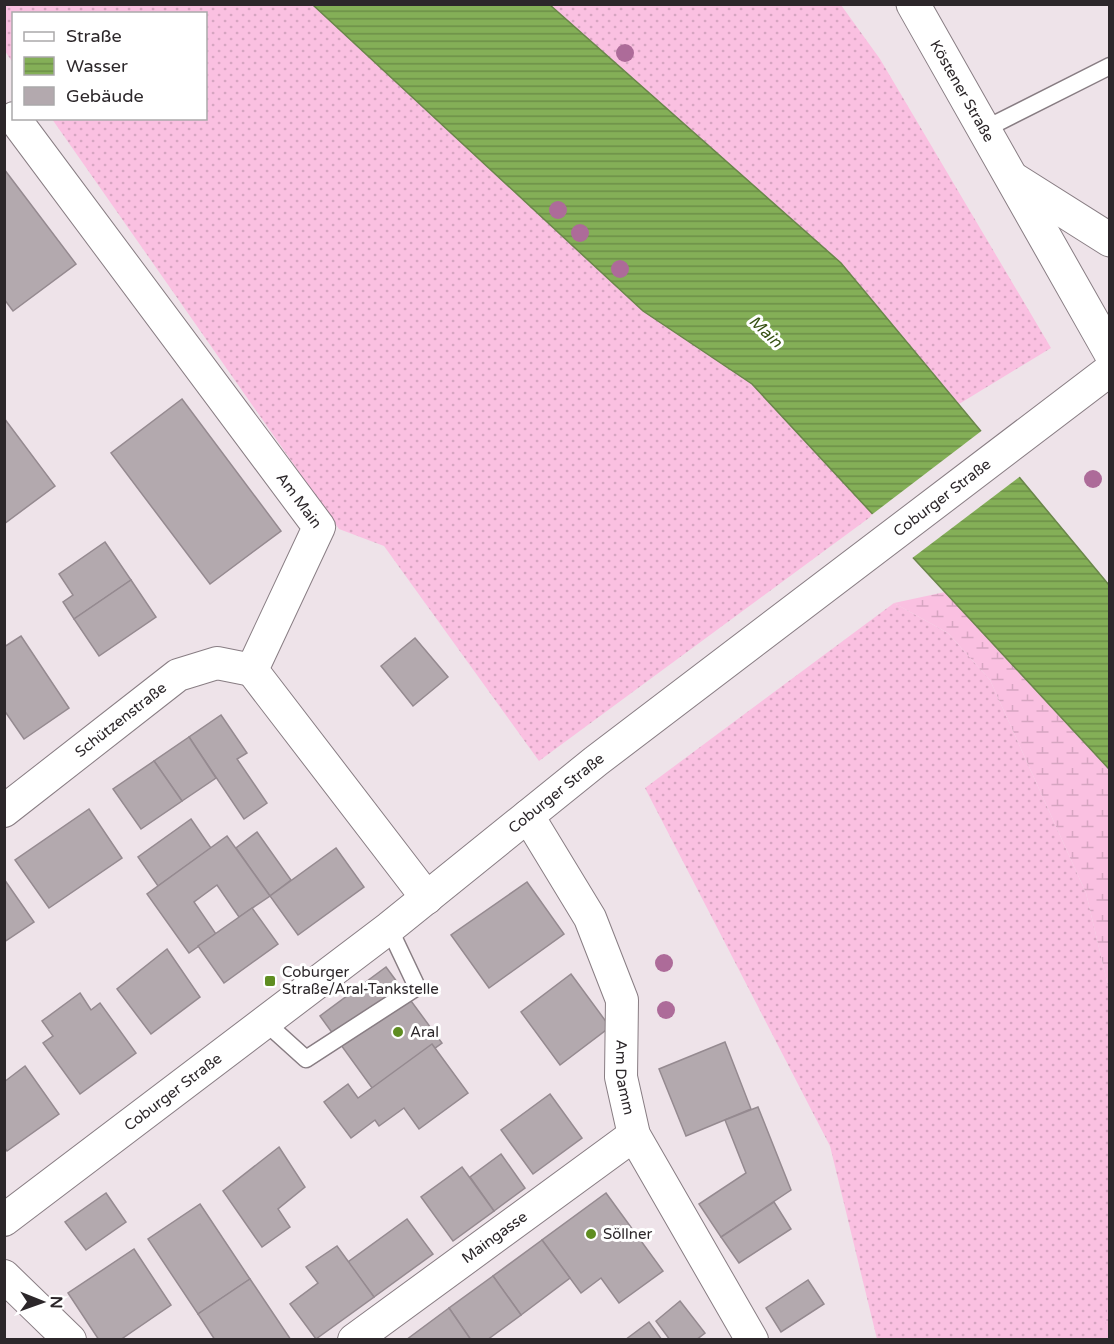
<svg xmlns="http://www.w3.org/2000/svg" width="1114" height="1344" viewBox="0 0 1114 1344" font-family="'Varela Round',sans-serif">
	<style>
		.grass { fill: url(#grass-dots) }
		.wetland { fill: url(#wetland-marsh) }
		.water { fill: url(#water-rules); stroke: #6a864a; stroke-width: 1.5 }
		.pier { fill: #eee3e9 }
		.building { fill: #b3a9ae; stroke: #958a90; stroke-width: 1.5 }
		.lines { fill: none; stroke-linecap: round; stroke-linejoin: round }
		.service-casing { stroke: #887d83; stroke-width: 19 }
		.minor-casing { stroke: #887d83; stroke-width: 34 }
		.tertiary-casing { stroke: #887d83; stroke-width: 35 }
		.service { stroke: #fff; stroke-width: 16 }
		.minor { stroke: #fff; stroke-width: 32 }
		.tertiary { stroke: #fff; stroke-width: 33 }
		.tree { fill: #ad6b99 }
		.poi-dot { fill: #5f8d21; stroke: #fff; stroke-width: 2 }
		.labels { text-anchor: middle; stroke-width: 6; stroke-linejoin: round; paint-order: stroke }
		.street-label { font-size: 15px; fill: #2c272a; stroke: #fff }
		.poi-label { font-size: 15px; fill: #2c272a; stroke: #fff; text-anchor: start }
		.water-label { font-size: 16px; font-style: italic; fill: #375214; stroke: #fff }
	</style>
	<defs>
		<pattern id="grass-dots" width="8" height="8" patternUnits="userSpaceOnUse" patternTransform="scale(1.5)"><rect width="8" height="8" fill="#fac0e1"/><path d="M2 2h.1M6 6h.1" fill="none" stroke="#d6a5c1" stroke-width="1.8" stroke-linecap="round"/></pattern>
		<pattern id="wetland-marsh" width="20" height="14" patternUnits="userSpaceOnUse" patternTransform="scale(1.5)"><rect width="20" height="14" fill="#fac0e1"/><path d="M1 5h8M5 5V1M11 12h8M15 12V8" fill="none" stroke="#d6a5c1"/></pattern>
		<pattern id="water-rules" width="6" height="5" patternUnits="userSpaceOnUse" patternTransform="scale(1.5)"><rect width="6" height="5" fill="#84af57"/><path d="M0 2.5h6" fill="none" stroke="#6c8e48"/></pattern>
	</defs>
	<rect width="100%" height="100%" fill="#eee3e9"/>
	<!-- grass -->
	<g class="grass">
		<path d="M4 5H313L643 311 752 384 873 515 539 761 384 546 339 529 52 119 206 118V14H14L13 63 5 51Z"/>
		<path d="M550 5H841L880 59 1051 348 959 404 841 263Z"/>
		<path d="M894 603 948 633 990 680 1086 893 1109 990 1110 1282 1105 1339H877L830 1146 645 788Z"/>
	</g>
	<!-- wetland -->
	<g class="wetland">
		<path d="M945 592 1109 769V990L1086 893 990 680 948 633 894 603Z"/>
		<path d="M1109 1282V1339H1105Z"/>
	</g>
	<!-- water -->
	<path class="water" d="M313 5H550L841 263 1109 585V769L752 384 643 311Z"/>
	<!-- pier -->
	<path class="pier" d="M984 429 1022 475 911 559 870 516Z"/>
	<!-- building -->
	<g class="building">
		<path d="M4 169 76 264 13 311 4 299Z"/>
		<path d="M182 399 281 531 210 584 111 453Z"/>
		<path d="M4 418 55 486 4 524Z"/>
		<path d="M105 542 131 580 74 619 63 602 73 595 59 574Z"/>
		<path d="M131 580 156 617 99 656 74 619Z"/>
		<path d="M21 636 69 708 24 739 4 710V647Z"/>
		<path d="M415 638 448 677 413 706 381 666Z"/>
		<path d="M221 715 247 753 237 759 267 803 244 819 189 737Z"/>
		<path d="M189 737 216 778 182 801 154 761Z"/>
		<path d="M154 761 182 801 141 829 113 789Z"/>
		<path d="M89 809 122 858 49 908 15 860Z"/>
		<path d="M191 819 211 848 158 886 138 857Z"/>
		<path d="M257 832 291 880 270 896 236 848Z"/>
		<path d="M227 836 270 896 239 917 217 885 194 902 216 934 189 953 147 894Z"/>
		<path d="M336 848 364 887 298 935 270 896Z"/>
		<path d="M4 879 34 922 4 942Z"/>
		<path d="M527 882 564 934 489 988 451 935Z"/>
		<path d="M252 908 278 944 224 983 198 946Z"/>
		<path d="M167 949 200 997 151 1034 117 989Z"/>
		<path d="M386 967 442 1043 375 1092 320 1016Z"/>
		<path d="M571 974 610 1027 560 1065 521 1012Z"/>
		<path d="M80 993 91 1010 100 1003 136 1053 80 1094 43 1043 53 1036 42 1021Z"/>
		<path d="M725 1042 751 1109 686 1136 659 1069Z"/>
		<path d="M432 1044 468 1093 419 1129 404 1108 379 1126 375 1120 351 1138 324 1102 348 1084 358 1098Z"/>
		<path d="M25 1066 59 1114 7 1151 4 1147V1082Z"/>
		<path d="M550 1094 582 1138 533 1174 501 1130Z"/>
		<path d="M758 1107 791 1190 721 1237 699 1204 746 1173 725 1120Z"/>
		<path d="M279 1147 305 1187 278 1209 290 1227 262 1247 223 1191Z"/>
		<path d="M501 1154 525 1188 494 1211 470 1177Z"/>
		<path d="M462 1167 494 1211 453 1241 421 1197Z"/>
		<path d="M106 1193 126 1222 86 1250 65 1222Z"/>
		<path d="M606 1193 663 1271 619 1303 601 1278 581 1293 542 1240Z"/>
		<path d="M774 1202 791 1229 739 1263 721 1237Z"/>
		<path d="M200 1204 250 1279 198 1314 148 1239Z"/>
		<path d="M407 1219 433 1254 374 1297 348 1262Z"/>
		<path d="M542 1240 570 1278 521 1315 493 1276Z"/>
		<path d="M337 1246 374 1297 316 1339 290 1304 318 1283 306 1267Z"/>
		<path d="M134 1249 171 1305 120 1340H99L68 1293Z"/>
		<path d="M493 1276 521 1315 487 1340H471L449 1308Z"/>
		<path d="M250 1279 291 1340H215L198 1314Z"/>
		<path d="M808 1280 824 1304 781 1332 766 1308Z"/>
		<path d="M680 1301 705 1333 696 1340H670L656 1321Z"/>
		<path d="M449 1308 471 1340H406Z"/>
		<path d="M649 1322 662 1340H625Z"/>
	</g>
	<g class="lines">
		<!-- service casing -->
		<g class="service-casing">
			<g id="service">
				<path d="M985 129 1110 66"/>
				<path d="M265 1022 306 1059 417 987 389 928"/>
			</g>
		</g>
		<!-- minor casing -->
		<g class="minor-casing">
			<g id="minor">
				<path id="s1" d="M14 118 319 527 252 670 427 898"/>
				<path id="s2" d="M4 811 178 675 217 663 252 670"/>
				<path id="s3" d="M528 816 590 918 622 1000 621 1077 634 1135 752 1340"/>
				<path id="s4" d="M4 1220 389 928 596 761 1110 370"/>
				<path d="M4 1276 70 1340"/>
				<path id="s5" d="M354 1340 634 1135"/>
			</g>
		</g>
		<!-- tertiary casing -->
		<g class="tertiary-casing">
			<g id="tertiary">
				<path id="s6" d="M913 4 1110 352"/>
				<path d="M1015 180 1110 240"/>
			</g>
		</g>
		<!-- service -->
		<use href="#service" class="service"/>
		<!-- minor -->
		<use href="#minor" class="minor"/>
		<!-- tertiary -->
		<use href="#tertiary" class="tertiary"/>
	</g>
	<!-- trees -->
	<g class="tree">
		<circle cx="625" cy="53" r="9"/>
		<circle cx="558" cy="210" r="9"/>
		<circle cx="580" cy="233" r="9"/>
		<circle cx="620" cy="269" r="9"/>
		<circle cx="1093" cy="479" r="9"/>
		<circle cx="664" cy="963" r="9"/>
		<circle cx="666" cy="1010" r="9"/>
	</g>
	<!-- markers -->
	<g class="poi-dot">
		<rect x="264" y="975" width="12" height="12" rx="3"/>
		<circle cx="398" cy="1032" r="6"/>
		<circle cx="591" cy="1234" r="6"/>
	</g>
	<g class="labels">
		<!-- street labels -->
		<g class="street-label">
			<text dy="5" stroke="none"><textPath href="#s6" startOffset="100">Köstener Straße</textPath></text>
			<text dy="5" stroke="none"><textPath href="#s4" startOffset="1184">Coburger Straße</textPath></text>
			<text dy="5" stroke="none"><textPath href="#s1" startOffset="477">Am Main</textPath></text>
			<text dy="5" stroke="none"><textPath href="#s2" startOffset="148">Schützenstraße</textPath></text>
			<text dy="5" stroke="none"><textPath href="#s4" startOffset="698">Coburger Straße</textPath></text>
			<text dy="5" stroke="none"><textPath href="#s3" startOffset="285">Am Damm</textPath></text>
			<text dy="5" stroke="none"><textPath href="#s4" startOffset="212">Coburger Straße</textPath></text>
			<text dy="5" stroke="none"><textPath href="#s5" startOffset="174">Maingasse</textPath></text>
		</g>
		<!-- poi labels -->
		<g class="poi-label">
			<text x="282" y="977">Coburger<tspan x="282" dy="17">Straße/Aral-Tankstelle</tspan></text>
			<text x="410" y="1037">Aral</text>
			<text x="603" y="1239">Söllner</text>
		</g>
		<!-- water labels -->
		<g class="water-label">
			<text transform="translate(766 331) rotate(43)" y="6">Main</text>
		</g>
	</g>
	<!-- border -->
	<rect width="1114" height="1344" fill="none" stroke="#2c272a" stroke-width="12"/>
	<!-- legend -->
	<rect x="12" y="12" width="195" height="108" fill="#ffffff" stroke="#aba9aa" stroke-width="1.5"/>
	<rect x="24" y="32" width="30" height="9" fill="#ffffff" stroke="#aba9aa" stroke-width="1.5"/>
	<text x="66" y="42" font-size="18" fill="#2c272a">Straße</text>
	<rect x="24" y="57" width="30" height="18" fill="url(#water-rules)" stroke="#aba9aa" stroke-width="1.5"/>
	<text x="66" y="72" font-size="18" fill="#2c272a">Wasser</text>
	<rect x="24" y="87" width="30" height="18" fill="#b3a9ae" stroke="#aba9aa" stroke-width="1.5"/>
	<text x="66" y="102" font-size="18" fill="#2c272a">Gebäude</text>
	<!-- north arrow -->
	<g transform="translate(42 1302) rotate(91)" stroke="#ffffff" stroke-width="4.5" paint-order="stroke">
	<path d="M0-4.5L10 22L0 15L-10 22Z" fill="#2c272a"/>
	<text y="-9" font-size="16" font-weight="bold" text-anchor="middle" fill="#2c272a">N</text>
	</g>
</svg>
